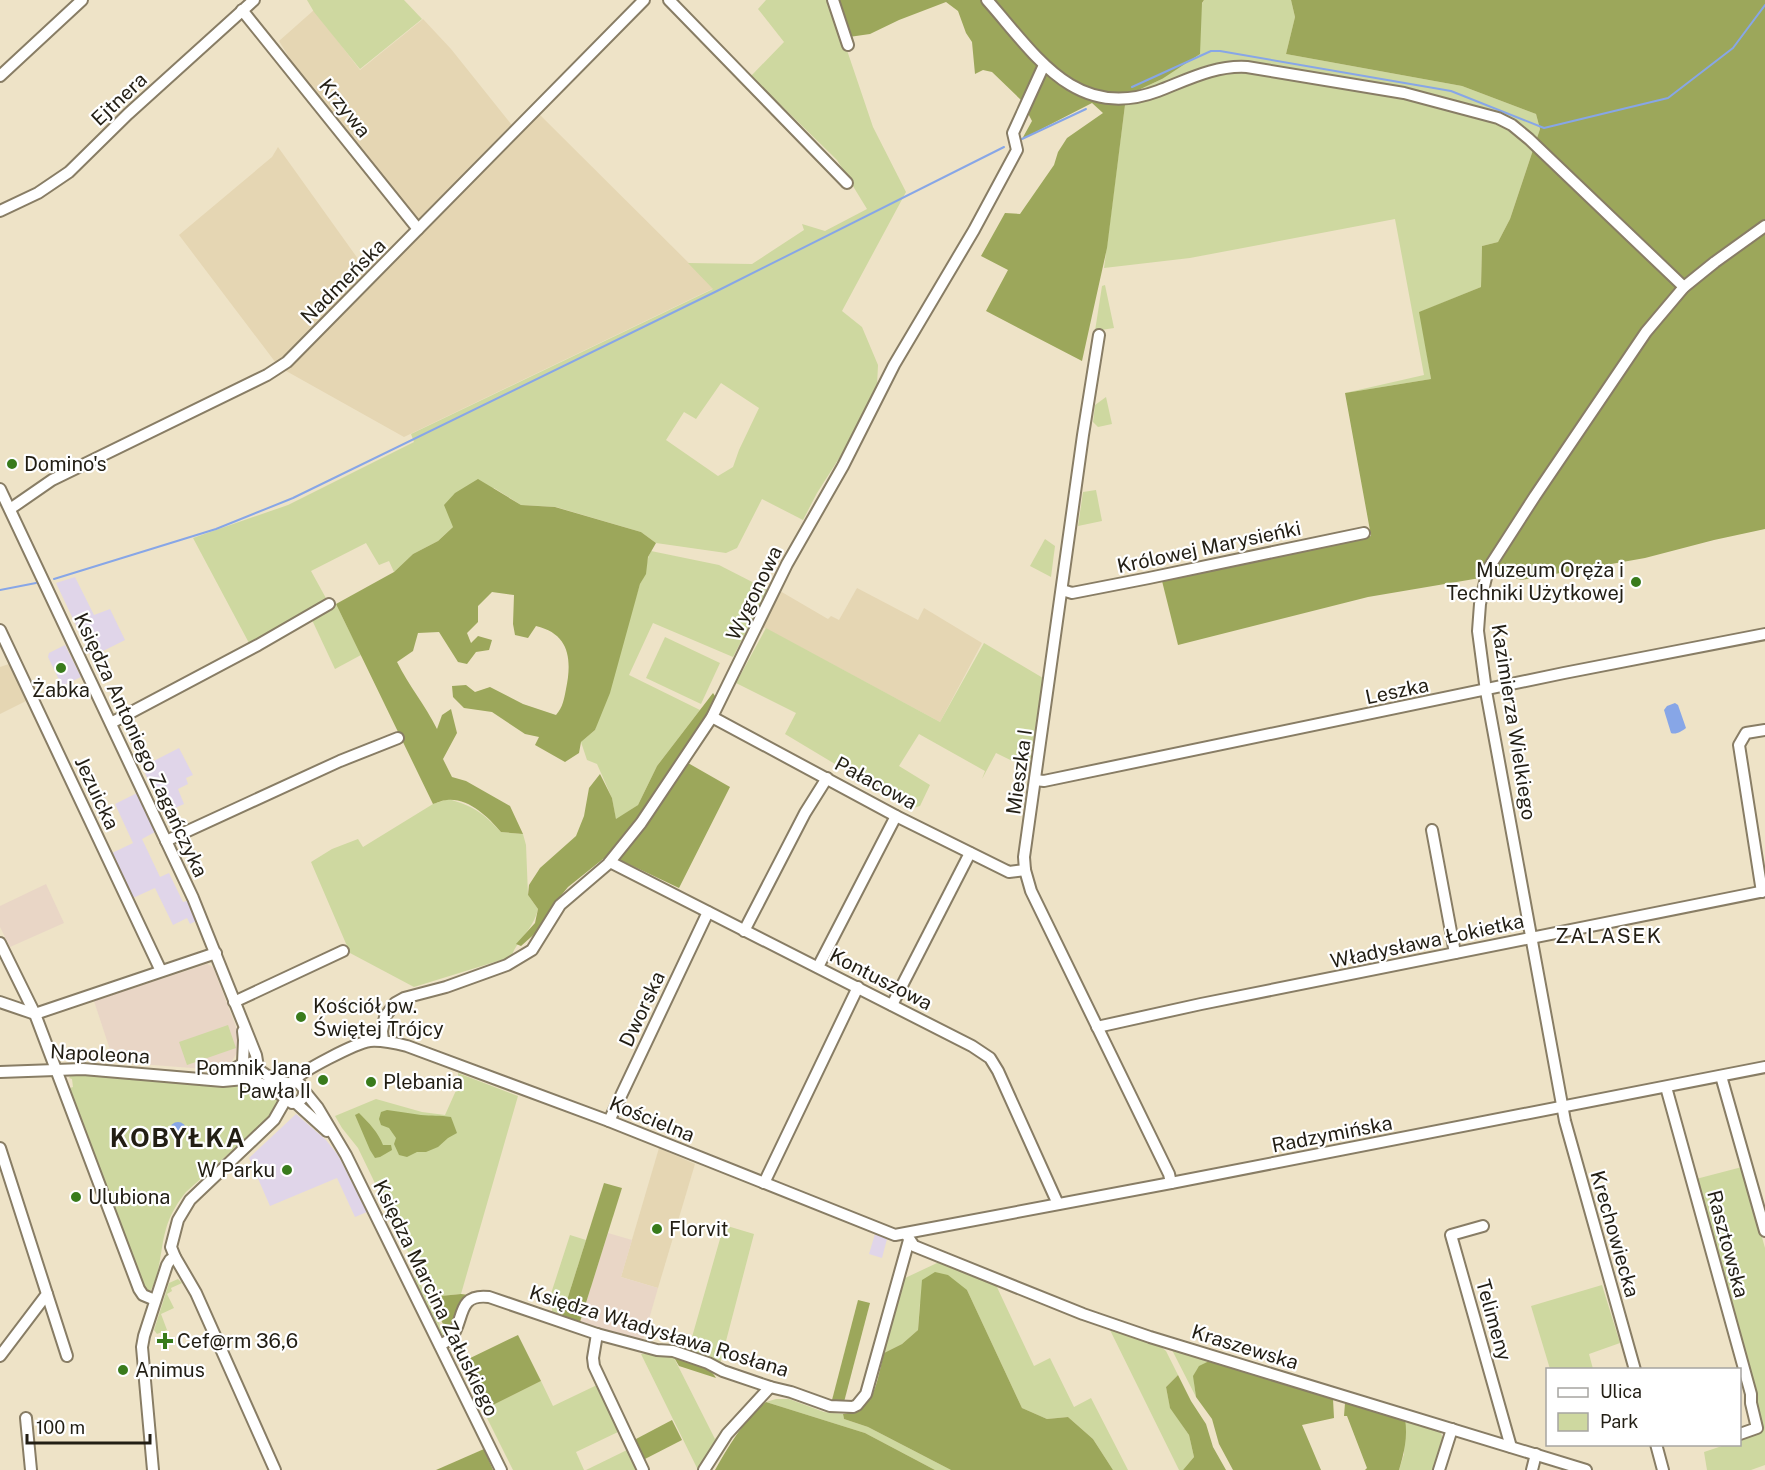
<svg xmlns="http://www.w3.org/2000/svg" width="1765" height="1470" viewBox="0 0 1765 1470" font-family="'Public Sans',sans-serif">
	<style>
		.commercial { fill: #e0d5e9 }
		.built { fill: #e5d6b3 }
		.education { fill: #e9d6c6 }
		.green { fill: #ced8a0; fill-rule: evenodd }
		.forest { fill: #9ca75b }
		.water { fill: #87a6e7 }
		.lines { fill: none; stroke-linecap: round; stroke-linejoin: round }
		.stream { stroke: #87a6e7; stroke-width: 2 }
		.minor-casing { stroke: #887d65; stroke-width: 14 }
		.minor { stroke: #fff; stroke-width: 10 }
		.poi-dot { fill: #397b1c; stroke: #fff; stroke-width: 2 }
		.labels { text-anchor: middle; stroke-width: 4.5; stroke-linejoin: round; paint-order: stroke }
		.street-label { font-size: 20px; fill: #221e14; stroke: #fff }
		.poi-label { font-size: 20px; fill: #221e14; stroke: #fff; text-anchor: start }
		.neighbourhood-label { font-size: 21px; letter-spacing: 1.5px; fill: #221e14; stroke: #fff }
		.district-label { font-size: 26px; font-weight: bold; letter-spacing: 1.5px; fill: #221e14; stroke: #fff }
	</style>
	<rect width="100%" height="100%" fill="#eee3c7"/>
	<!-- commercial -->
	<g class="commercial">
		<path d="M75 577 94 615 110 609 125 640 91 657 56 583Z"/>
		<path d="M65 645 81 677 62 686 48 657 49 653Z"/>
		<path d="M179 748 193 775 186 778 188 784 178 789 184 804 164 813 142 767Z"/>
		<path d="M137 793 155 832 142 839 160 877 169 873 183 902 187 901 196 921 190 924 187 918 173 925 155 888 133 898 112 853 133 843 115 804Z"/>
		<path d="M296 1114 326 1140 338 1155 367 1212 355 1217 337 1178 270 1206 249 1158Z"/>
		<path d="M875 1234 887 1239 882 1258 869 1254Z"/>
	</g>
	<!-- built -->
	<g class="built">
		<path d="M314 10 360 70 423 19 451 49 515 129 535 110 714 288 404 437 279 367 179 235 272 157 278 147 371 277 419 228 318 104 279 41Z"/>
		<path d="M857 588 918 620 924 608 982 643 940 722 763 627 780 591 828 619 831 616 839 620Z"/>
		<path d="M9 664 26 701 0 714V667Z"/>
		<path d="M659 1148 695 1164 658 1288 621 1277Z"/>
	</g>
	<!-- education -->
	<g class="education">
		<path d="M46 884 64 923 10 947 0 927V906Z"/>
		<path d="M207 964 213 967 240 1037 239 1049 232 1061 218 1070 114 1062 94 1001Z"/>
		<path d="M608 1233 632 1240 621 1277 658 1288 643 1340 580 1322Z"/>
	</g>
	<!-- green -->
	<g class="green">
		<path d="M307 0H404L422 19 360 69 314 12Z"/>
		<path d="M766 0H830L873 127 906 192 842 311 862 327 878 365 877 386 845 449 817 493 803 520 762 499 737 548 726 553 656 543 641 532 556 507 521 505 494 488 438 541 413 554 394 572 389 561 379 565 366 543 311 571 327 600 249 643 193 538 288 505 414 442 411 434 713 289 688 263 752 264 804 230 802 224 825 231 867 209 837 160 751 76 784 42 758 9ZM721 383 759 408 739 450 733 467 718 476 666 440 684 412 696 419Z"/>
		<path d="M1204 0H1291L1295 17 1286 54 1462 86 1536 114 1540 129 1510 219 1498 242 1482 246 1481 287 1420 312 1431 379 1345 393 1424 375 1395 219 1190 258 1104 268 1125 105 1132 93 1162 79Z"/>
		<path d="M1105 285 1114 328 1095 331 1102 286Z"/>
		<path d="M1106 397 1112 424 1098 427 1093 422 1095 405Z"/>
		<path d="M1096 490 1102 521 1078 526 1083 492Z"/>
		<path d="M1045 539 1055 546 1051 577 1030 566Z"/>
		<path d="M651 551 719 565 768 590 733 657 653 623 629 675 700 710 657 766 638 805 616 820 612 798 597 764 587 760 581 742 595 730 640 584C647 573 645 562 651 551Z"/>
		<path d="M336 604 361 655 335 669 312 620Z"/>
		<path d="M766 628 940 722 984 643 1043 678 1029 769 996 753 982 779 985 771 919 734 899 766 930 785 920 806 910 809 785 734 796 713 736 683Z"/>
		<path d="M665 637 720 663 701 704 646 678Z"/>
		<path d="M448 799C474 806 483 813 501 832L523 834 526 845 528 895 538 909C533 930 519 937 511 957L414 987 350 953 311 862 332 849 358 839 363 847 433 804Z"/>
		<path d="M228 1025 236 1048 187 1065 179 1042Z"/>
		<path d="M458 1073 518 1096 461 1294 430 1297 358 1148 342 1128 335 1116 376 1099 422 1112 445 1115 458 1086Z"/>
		<path d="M77 1074 237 1083 246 1086H262L279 1096 281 1103 276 1111 186 1192C177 1203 170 1215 166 1229 160 1249 161 1271 151 1290H146L70 1088 73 1087 72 1079 69 1078 71 1075Z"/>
		<path d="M1742 1167 1765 1248V1465L1751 1470H1707L1704 1452 1725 1445 1740 1444V1439L1763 1430 1696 1179Z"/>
		<path d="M724 1225 754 1234 720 1364 709 1357 688 1351Z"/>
		<path d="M570 1235 586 1240 562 1316 552 1312V1307L547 1306Z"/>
		<path d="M937 1263H943L996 1285 1034 1366 1050 1358 1074 1407 1091 1398 1128 1470H1113L1093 1439 1068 1417 1047 1419 1022 1408 967 1290 920 1303 918 1330 902 1344 884 1353 903 1279Z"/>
		<path d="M417 1277 446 1338 439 1335 411 1279Z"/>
		<path d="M178 1279 182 1283 171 1288 172 1291 167 1294 174 1308 161 1314 167 1330 157 1334 154 1330 169 1283Z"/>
		<path d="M1602 1285 1620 1343 1589 1354 1593 1369H1550L1531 1306Z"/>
		<path d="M1109 1328 1161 1347 1166 1351 1178 1375 1166 1387 1170 1407 1189 1435 1194 1457 1183 1470H1179Z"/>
		<path d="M1171 1348 1209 1361C1190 1371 1194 1378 1196 1397Z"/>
		<path d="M641 1354H672L715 1439 725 1426 726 1429 698 1470Z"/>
		<path d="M541 1381 553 1406 597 1385 618 1432 576 1452 584 1470H513L483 1410Z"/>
		<path d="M776 1399H789L824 1412 843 1414 844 1419 868 1427 951 1470H935L865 1433 766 1402Z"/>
		<path d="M1405 1419 1439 1430C1448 1442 1439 1457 1435 1470H1399L1404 1454Z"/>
		<path d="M627 1450 639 1470H586Z"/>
	</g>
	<!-- forest -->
	<g class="forest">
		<path d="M836 0H1204L1202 3 1200 54 1162 79 1132 93 1125 105 1107 248 1082 361 986 311 1008 270 981 256 1005 213 1020 214 1054 165 1058 152 1067 138 1103 113 1092 103 1022 139 1032 121 1021 100 992 72 983 70 975 74 972 42 966 33 958 11 946 2 899 20 870 34 849 37Z"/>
		<path d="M1291 0H1765V529L1714 540 1645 558 1521 580 1489 569 1486 577 1368 597 1178 645 1162 581 1371 536 1345 393 1431 379 1419 312 1481 287 1482 246 1498 242 1510 219 1540 129 1536 114 1462 86 1286 54 1295 17Z"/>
		<path d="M478 479 521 505 555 507 641 532 656 543 648 557 646 574 640 584 610 693 595 730 581 742 579 753 565 762 535 745 539 737 525 734 492 712 464 708 453 697 452 686 466 685 475 692 490 687 523 704 556 715C563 707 564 699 566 689 572 660 570 634 536 626L528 638 515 635 513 624 514 595 492 592 478 606V622L467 633 471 643 478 636 492 640 489 650 476 652 467 664 458 662 439 632 418 633 413 651 397 662C409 686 425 705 437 729L442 715 451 709 457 733 443 759 452 777 466 781 510 806 523 834 501 832C488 817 469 798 447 800 442 800 437 803 433 804L336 604 394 572 413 554 438 541 453 527 444 505 455 493Z"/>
		<path d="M713 693 717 699 695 733 688 763 730 787 679 888 618 859 613 851 568 887 555 903 540 929 521 946 516 944 535 923 538 909 528 895 529 885 540 868 576 836 584 816 589 788 600 774 612 798 616 819 638 805 657 766Z"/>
		<path d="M387 1110C399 1112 410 1113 421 1115 431 1116 440 1115 451 1117L457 1133 448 1138 438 1147 426 1152H417L407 1157 399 1155 394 1144 396 1138 389 1128 381 1125 379 1119 381 1112Z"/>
		<path d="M359 1113C369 1123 378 1132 383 1145H391L392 1150 380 1157 375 1158 370 1150 355 1115Z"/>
		<path d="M604 1183 622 1188 580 1322 562 1316Z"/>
		<path d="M935 1272 948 1275 967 1290 1022 1408 1047 1419 1068 1417 1093 1439 1113 1470H951L868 1427 844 1419 843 1414C876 1411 877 1379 884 1353L902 1344 918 1330 922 1280Z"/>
		<path d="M461 1294 469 1295 462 1299 450 1327 443 1324 430 1297Z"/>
		<path d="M858 1300 870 1303 844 1402 832 1400Z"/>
		<path d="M518 1335 541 1381 483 1410 460 1363Z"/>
		<path d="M672 1354C687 1360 709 1364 716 1378L679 1366Z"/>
		<path d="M1209 1361 1333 1399 1334 1418 1302 1425 1321 1470H1233L1219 1444 1212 1419 1196 1397 1193 1376 1199 1366Z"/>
		<path d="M1178 1375 1191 1401 1206 1424 1213 1447 1226 1470H1183L1194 1457 1189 1435 1170 1408 1166 1387Z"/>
		<path d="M766 1402 865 1433 935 1470H715C729 1446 744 1419 766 1402Z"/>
		<path d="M1345 1403 1405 1419C1408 1437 1404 1453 1399 1470H1365L1367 1468 1347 1416H1344Z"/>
		<path d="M672 1420 682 1440 643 1460 636 1447V1439Z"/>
		<path d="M484 1449 493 1470H436Z"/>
	</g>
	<!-- water -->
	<g class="water">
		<path d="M1675 703 1678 705 1686 728C1682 731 1676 735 1671 733L1664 710 1667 706Z"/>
		<circle cx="178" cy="1130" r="8"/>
	</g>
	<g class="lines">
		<!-- stream -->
		<g class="stream">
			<path d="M1132 87 1211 51H1220L1451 91 1544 128 1668 98 1733 48 1765 5"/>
			<path d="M1022 139 1086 109"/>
			<path d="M54 579 216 529 293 498 715 292 1004 147"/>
			<path d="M0 590 36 583"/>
		</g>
		<!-- minor casing -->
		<g class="minor-casing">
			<g id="minor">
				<path d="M669 0 847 183"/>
				<path d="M833 0 848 45"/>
				<path d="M987 0C1035 54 1075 122 1158 91 1187 80 1215 65 1247 67L1404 93 1498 118 1512 125 1529 139 1684 287"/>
				<path d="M242 10 418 229"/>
				<path d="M0 76 82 0"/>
				<path d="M0 211 38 193 69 172 128 114 254 0"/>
				<path d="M1099 335 1083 435 1024 857 1025 870 1031 891 1169 1174 1171 1183"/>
				<path d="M0 489 193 898 256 1055 259 1073 255 1079 251 1080"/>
				<path d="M10 509 52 480 267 375 287 362 644 0"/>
				<path d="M1062 590 1072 593 1149 578 1364 533"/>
				<path d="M0 630 161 971"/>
				<path d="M712 717 896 816 1009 872 1025 870"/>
				<path d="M111 723 258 645 329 604"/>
				<path d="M1035 780 1044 781 1564 673 1765 634"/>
				<path d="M1432 830 1455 953"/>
				<path d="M166 841 340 761 398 738"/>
				<path d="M610 862 972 1046 990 1058 998 1071 1058 1204"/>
				<path d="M1762 892 1739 745 1746 733 1765 730"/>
				<path d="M744 931 805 813 827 778"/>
				<path d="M0 943 35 1014 139 1289 143 1295 155 1300"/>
				<path d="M818 967 896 816"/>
				<path d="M0 1002 35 1014 216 953"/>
				<path d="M234 1002 343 951"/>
				<path d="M892 1005 970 853"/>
				<path d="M1097 1027 1201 1004 1765 891"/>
				<path d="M383 1041 382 1031 385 1017 395 1003 404 998 446 987 507 965 532 950 560 905 608 864 641 823 712 717 787 564 843 466 894 365 974 230 1017 150 1013 133 1044 65"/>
				<path d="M243 1063 244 1040 243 1031"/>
				<path d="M259 1070 272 1079 288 1083"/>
				<path d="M0 1072 83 1069 223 1081 244 1079 269 1086 292 1103C301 1103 305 1097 304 1089L299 1083 292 1082 285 1086 284 1095"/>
				<path d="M214 1076 222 1075 241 1065"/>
				<path d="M1721 1076 1765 1231"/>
				<path d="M292 1082C301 1071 356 1043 370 1041 382 1040 395 1043 407 1046L609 1121 895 1235 1171 1183 1765 1067"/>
				<path d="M1666 1087 1751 1394V1403L1757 1428 1740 1434"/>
				<path d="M305 1092 318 1108 346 1155 501 1470"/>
				<path d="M296 1103 327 1131"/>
				<path d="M609 1121 708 912"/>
				<path d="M0 1148 47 1294 0 1356"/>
				<path d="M764 1183 858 987"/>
				<path d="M1483 1226 1451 1235 1511 1447"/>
				<path d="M906 1234 914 1246 1083 1314 1150 1337 1586 1470"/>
				<path d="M47 1294 67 1356"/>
				<path d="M597 1334 593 1358 594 1366 643 1470"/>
				<path d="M440 1345C444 1343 448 1341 451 1338 465 1321 456 1293 489 1297L597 1334 657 1350 673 1351 708 1363 723 1371 770 1387 791 1392 830 1406 853 1407 857 1405 866 1394 909 1240"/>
				<path d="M1635 1370 1565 1121 1486 691 1478 631 1480 604 1488 569 1535 496 1646 332 1684 287 1715 262 1765 226"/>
				<path d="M26 1418 31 1470"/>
				<path d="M1656 1444 1663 1470"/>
				<path d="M153 1470 142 1347 144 1336 167 1265 170 1260 175 1257"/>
				<path d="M275 1470 196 1293 175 1257 171 1247 178 1220 190 1200 274 1120 286 1099"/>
				<path d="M704 1470 727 1434 770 1387"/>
				<path d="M1439 1470 1452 1429"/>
				<path d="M1532 1470 1536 1454"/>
			</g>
		</g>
		<!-- minor -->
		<use href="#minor" class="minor"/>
	</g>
	<!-- markers -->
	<g class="poi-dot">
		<circle cx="12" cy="464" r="6"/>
		<circle cx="1636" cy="582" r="6"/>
		<circle cx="61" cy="668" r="6"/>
		<circle cx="301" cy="1017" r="6"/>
		<circle cx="323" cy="1080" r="6"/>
		<circle cx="371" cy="1082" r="6"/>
		<circle cx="287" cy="1170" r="6"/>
		<circle cx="76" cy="1197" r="6"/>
		<circle cx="657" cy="1229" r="6"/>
		<path d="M162 1332h6v6h6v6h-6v6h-6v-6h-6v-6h6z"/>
		<circle cx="123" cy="1370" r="6"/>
	</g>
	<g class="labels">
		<!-- street labels -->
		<g class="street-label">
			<text transform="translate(119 99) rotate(-43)" y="7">Ejtnera</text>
			<text transform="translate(345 108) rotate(51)" y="7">Krzywa</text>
			<text transform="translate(343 281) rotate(-45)" y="7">Nadmeńska</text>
			<text transform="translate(1209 547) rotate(-12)" y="7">Królowej Marysieńki</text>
			<text transform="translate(754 593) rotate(-64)" y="7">Wygonowa</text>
			<text transform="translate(1397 691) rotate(-12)" y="7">Leszka</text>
			<text transform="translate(1514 722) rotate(81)" y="7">Kazimierza Wielkiego</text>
			<text transform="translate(141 745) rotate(65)" y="7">Księdza Antoniego Zagańczyka</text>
			<text transform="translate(1019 772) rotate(-82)" y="7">Mieszka I</text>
			<text transform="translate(876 783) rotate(28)" y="7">Pałacowa</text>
			<text transform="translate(97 793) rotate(65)" y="7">Jezuicka</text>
			<text transform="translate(1427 941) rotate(-12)" y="7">Władysława Łokietka</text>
			<text transform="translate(881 979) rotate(27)" y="7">Kontuszowa</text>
			<text transform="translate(642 1009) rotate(-65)" y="7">Dworska</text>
			<text transform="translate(100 1054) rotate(3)" y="7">Napoleona</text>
			<text transform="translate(652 1119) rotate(22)" y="7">Kościelna</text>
			<text transform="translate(1332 1134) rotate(-11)" y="7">Radzymińska</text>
			<text transform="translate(1615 1234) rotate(74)" y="7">Krechowiecka</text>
			<text transform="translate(1728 1244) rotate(75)" y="7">Rasztowska</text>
			<text transform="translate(436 1298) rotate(64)" y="7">Księdza Marcina Załuskiego</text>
			<text transform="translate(1494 1320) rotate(74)" y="7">Telimeny</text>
			<text transform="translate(659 1331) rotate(17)" y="7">Księdza Władysława Rosłana</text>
			<text transform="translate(1245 1347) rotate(17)" y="7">Kraszewska</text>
		</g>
		<!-- poi labels -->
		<g class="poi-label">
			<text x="24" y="471">Domino's</text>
			<text x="1624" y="577" text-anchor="end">Muzeum Oręża i<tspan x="1624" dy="23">Techniki Użytkowej</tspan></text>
			<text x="61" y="697" text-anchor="middle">Żabka</text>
			<text x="313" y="1013">Kościół pw.<tspan x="313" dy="23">Świętej Trójcy</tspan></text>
			<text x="311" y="1075" text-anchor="end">Pomnik Jana<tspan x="311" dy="23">Pawła II</tspan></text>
			<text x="383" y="1089">Plebania</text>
			<text x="275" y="1177" text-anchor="end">W Parku</text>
			<text x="88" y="1204">Ulubiona</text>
			<text x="669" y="1236">Florvit</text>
			<text x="177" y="1348">Cef@rm 36,6</text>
			<text x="135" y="1377">Animus</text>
		</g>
		<!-- neighbourhood labels -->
		<g class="neighbourhood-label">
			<text x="1609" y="943">ZALASEK</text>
		</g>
		<!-- district labels -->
		<g class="district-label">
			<text x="178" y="1147">KOBYŁKA</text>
		</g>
	</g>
	<!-- legend -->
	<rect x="1546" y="1368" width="195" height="78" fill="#ffffff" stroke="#a7a5a1" stroke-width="1.5"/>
	<rect x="1558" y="1388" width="30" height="9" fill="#ffffff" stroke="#a7a5a1" stroke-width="1.5"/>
	<text x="1600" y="1398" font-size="18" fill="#221e14">Ulica</text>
	<rect x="1558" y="1413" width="30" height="18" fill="#ced8a0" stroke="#a7a5a1" stroke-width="1.5"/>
	<text x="1600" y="1428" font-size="18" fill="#221e14">Park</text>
	<!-- scale -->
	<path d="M27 1434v9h123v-9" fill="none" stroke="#221e14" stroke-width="3"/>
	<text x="36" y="1434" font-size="18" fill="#221e14" stroke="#ffffff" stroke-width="4.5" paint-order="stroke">100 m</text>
</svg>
